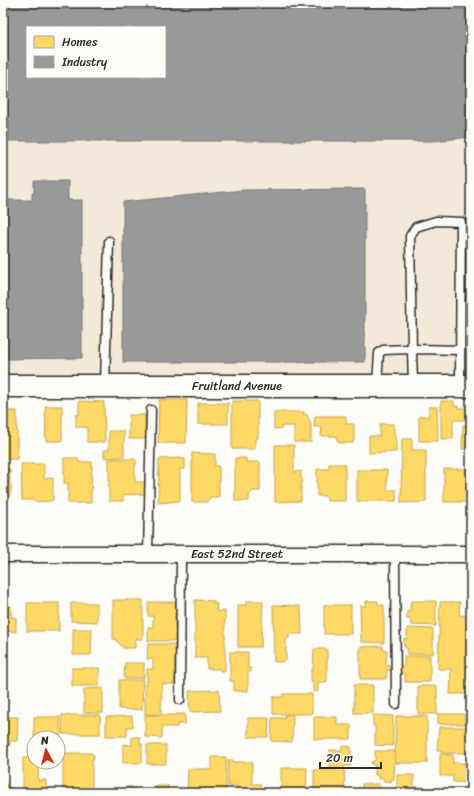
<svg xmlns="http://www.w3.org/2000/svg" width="474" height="796" viewBox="0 0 474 796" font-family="Sriracha,sans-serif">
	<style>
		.built { fill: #f3e9d8; fill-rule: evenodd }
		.homes { fill: #ffd966; stroke: #bfa554 }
		.industry { fill: #999; stroke: #787878; fill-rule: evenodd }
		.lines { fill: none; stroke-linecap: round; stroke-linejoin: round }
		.lane-casing { stroke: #2b2b2b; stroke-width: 11 }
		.street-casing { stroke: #2b2b2b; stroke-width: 19 }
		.secondary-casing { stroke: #2b2b2b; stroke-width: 25 }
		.lane { stroke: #fdfcf7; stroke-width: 8 }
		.street { stroke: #fdfcf7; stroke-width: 16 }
		.secondary { stroke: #fdfcf7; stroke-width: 22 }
		.labels { text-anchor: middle; stroke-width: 4; stroke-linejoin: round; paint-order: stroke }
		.street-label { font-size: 12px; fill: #2b2b2b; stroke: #fdfcf7 }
	</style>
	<rect width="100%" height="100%" fill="#fdfcf7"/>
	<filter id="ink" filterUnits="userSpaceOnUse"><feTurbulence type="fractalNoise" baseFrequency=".025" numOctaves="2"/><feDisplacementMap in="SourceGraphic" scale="8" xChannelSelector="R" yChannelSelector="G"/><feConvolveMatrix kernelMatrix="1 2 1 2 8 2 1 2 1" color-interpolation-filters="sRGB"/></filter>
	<g filter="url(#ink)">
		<!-- built -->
		<path class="built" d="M3 3H471V391L3 388ZM27 27H165V77H27Z"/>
		<!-- homes -->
		<g class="homes">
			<path d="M159 400H187L186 443H158Z"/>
			<path d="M79 401 104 402 105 442H87V427H76V415H79Z"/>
			<path d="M232 401H258V438H255V449H232Z"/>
			<path d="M441 401H454V406H458L457 408H466V420H453V439H441Z"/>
			<rect x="198" y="403" width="30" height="21"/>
			<path d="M45 406H62V441H46Z"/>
			<path d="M429 407H437L438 441H419V416H429Z"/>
			<path d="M3 409H8V411H17V459H4V449H3Z"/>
			<path d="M274 412H304L303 414H306L311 423V442H294V426H282V428L274 429Z"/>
			<path d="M129 415H145V432H146L145 439H129Z"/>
			<path d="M315 416H346V424H354V441H353V443H339V441H337V436H321L322 427H314Z"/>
			<path d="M380 424H394V434H396V452L369 453V436H380Z"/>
			<path d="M463 425H471V449H462Z"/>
			<path d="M109 431H124V457L104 458V450H109Z"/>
			<path d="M402 439H412V450H426V502L401 503Z"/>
			<path d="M275 445H294V472L301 471V479H302V483H301V501L275 502Z"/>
			<path d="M192 453 215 454V466H218L219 469V497H210L207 502H192Z"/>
			<path d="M64 458H78V462H92L91 503H68V483H64Z"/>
			<path d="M179 458 185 459V469H180V501L158 503 159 459Z"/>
			<path d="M235 458H246V462H260V491H253L249 495V501H235Z"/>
			<path d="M109 459H134L136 460V465H135V482H145V494L123 495V501H109Z"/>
			<path d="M21 464H44V479L53 478V500H51V501L34 502 33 500H22Z"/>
			<path d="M329 464H345V501H327V496H317V469H329Z"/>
			<path d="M3 466V469H10V486H11V492H10L9 500H3Z"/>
			<rect x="444" y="469" width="27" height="33"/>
			<path d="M357 470H387V490H396V501H357Z"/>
			<path d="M113 600H143V639H135V648H123L115 639H113Z"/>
			<path d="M195 600 214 601V604H217L216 611H225V671H220V669H207V658H195Z"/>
			<path d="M3 601H4V606H11V617H16V632L3 631Z"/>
			<path d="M246 601H263L261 647H238V605H246Z"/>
			<path d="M366 601H378V605H384V643L361 642 360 606H366Z"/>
			<path d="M411 601H436V626L411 625V619H407V611H410Z"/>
			<path d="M148 602H175L176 609 178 608V614H175V629H178V635H175V641H148V627H153V616H148Z"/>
			<path d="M440 602H460L459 615 471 616V694H450L451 669H438Z"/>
			<rect x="27" y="603" width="32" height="28"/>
			<path d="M71 603H97V622L71 621Z"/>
			<path d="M273 605 300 606V609H301L302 634H289V638H286V661L274 662Z"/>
			<rect x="324" y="605" width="27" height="29"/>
			<path d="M407 628 433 629V654H407V647H404V638L407 639Z"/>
			<path d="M73 629H92L91 655H73Z"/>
			<path d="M148 644H175V651H178V656H175V672H178L177 677H175V684H162L161 715 145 714V684H147V669H153V659H147Z"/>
			<path d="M383 646V650H387L386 664 390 665 391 670H387L386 679H360V647Z"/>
			<path d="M314 649H327V682H318V691L313 692V681H311V670H313Z"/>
			<path d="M230 652H248V668H251L250 672H248V691H234V681H230Z"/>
			<path d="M404 656H430V682H405V674H401L400 666H404Z"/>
			<path d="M125 663H144V678H124Z"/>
			<rect x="72" y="668" width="27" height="18"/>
			<path d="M119 680H143L142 710 119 709Z"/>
			<rect x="354" y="685" width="19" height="28"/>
			<rect x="418" y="686" width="19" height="28"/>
			<path d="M103 688V713H84V689Z"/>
			<path d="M219 690 220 711 190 712 189 691Z"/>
			<path d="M283 694H312V714H273V697H283Z"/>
			<path d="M177 714H185V724H177V727H162V738L145 737V715H177Z"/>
			<path d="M438 714H464L465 724H438Z"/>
			<rect x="62" y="715" width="38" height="19"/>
			<path d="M285 715H293L292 742 271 741 272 718H284Z"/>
			<path d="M373 715 393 716V746L375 745V726H373Z"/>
			<path d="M132 716 133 727H127V736H106V717Z"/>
			<path d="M396 716H427V763H395Z"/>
			<path d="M3 717H18L17 741H10V745H3Z"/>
			<rect x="34" y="717" width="26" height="21"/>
			<path d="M314 717H337V725H351V739H314Z"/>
			<path d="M248 718H269L268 737H248Z"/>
			<path d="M439 727H470V753H444L441 752V750H437Z"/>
			<path d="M132 737H140V744H142V763H123V744L132 745Z"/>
			<rect x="147" y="745" width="19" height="19"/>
			<path d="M342 746 351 747V766H344L345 793H314V770H335V767H330V750H342Z"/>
			<path d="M375 751H395L394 779 391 780V782L384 781V779H378V775H375V765H372L371 762 375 761Z"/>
			<path d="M61 753H92V755H94V759H92V793H63V757H61Z"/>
			<path d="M440 754 453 755V763H471V783L453 782V776H440Z"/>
			<path d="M212 757H226V793H187L188 769H212Z"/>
			<path d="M23 758H34V762H39L38 781 46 780V789H50V793H23Z"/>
			<path d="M228 760H233V762H252V784H261L260 793H237V786H228Z"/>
			<path d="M281 768H307L306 792 279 793V789H281Z"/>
			<path d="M397 775H414V787H422L423 793H397Z"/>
			<path d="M3 784H7L6 787H10V793H3Z"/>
			<rect x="362" y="784" width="17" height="9"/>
			<rect x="156" y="786" width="12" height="7"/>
			<path d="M126 787H132V789H137V793H113V790H126Z"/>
			<rect x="440" y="792" width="31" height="1"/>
		</g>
		<!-- industry -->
		<g class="industry">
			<path d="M3 3H471V137L433 141H3ZM27 27H165V77H27Z"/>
			<path d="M34 181H68V200H82V358L3 359V200H32V193H34Z"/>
			<path d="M365 189V362H123V202L244 190Z"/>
		</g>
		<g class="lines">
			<!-- lane casing -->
			<g class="lane-casing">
				<g id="lane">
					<path d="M105 385 109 241"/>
					<path d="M377 385 379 353 383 350 410 349 412 351 413 384"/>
					<path d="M460 385 461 222 436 221 416 227 410 236 412 351 417 349 460 350"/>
					<path d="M148 554 151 410"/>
					<path d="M395 554 396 704"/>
					<path d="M180 700 181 554"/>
				</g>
			</g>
			<!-- street casing -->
			<g class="street-casing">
				<g id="street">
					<path id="s1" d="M3 554H471"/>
				</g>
			</g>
			<!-- secondary casing -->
			<g class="secondary-casing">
				<g id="secondary">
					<path id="s2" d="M3 386H471"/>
				</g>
			</g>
			<!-- lane -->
			<use href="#lane" class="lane"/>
			<!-- street -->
			<use href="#street" class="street"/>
			<!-- secondary -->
			<use href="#secondary" class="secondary"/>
		</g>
	</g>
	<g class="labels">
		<!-- street labels -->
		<g class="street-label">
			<text dy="4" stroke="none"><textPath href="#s2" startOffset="234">Fruitland Avenue</textPath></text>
			<text dy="4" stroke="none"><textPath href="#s1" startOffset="234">East 52nd Street</textPath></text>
		</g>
	</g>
	<!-- margin -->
	<rect width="474" height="796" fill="none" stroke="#fdfcf7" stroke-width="16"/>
	<rect x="8" y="8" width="458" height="780" fill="none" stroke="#2b2b2b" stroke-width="1.5" filter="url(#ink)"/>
	<!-- legend -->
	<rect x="26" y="26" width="140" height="52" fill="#fdfcf7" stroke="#a9a8a5"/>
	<rect x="34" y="36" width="20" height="12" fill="#ffd966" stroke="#a9a8a5"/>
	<text x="62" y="46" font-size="12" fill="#2b2b2b">Homes</text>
	<rect x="34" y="56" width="20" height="12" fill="#999999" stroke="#a9a8a5"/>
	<text x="62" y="66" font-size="12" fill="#2b2b2b">Industry</text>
	<!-- north arrow -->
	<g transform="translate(46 750) rotate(353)"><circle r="19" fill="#fdfcf7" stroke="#a9a8a5"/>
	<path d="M0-3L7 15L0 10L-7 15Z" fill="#c8321e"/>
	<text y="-6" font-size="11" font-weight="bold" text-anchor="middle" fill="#2b2b2b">N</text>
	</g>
	<!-- scale -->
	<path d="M320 762v6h61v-6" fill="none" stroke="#2b2b2b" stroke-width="2"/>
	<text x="326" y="762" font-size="12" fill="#2b2b2b" stroke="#fdfcf7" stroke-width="3" paint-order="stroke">20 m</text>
</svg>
